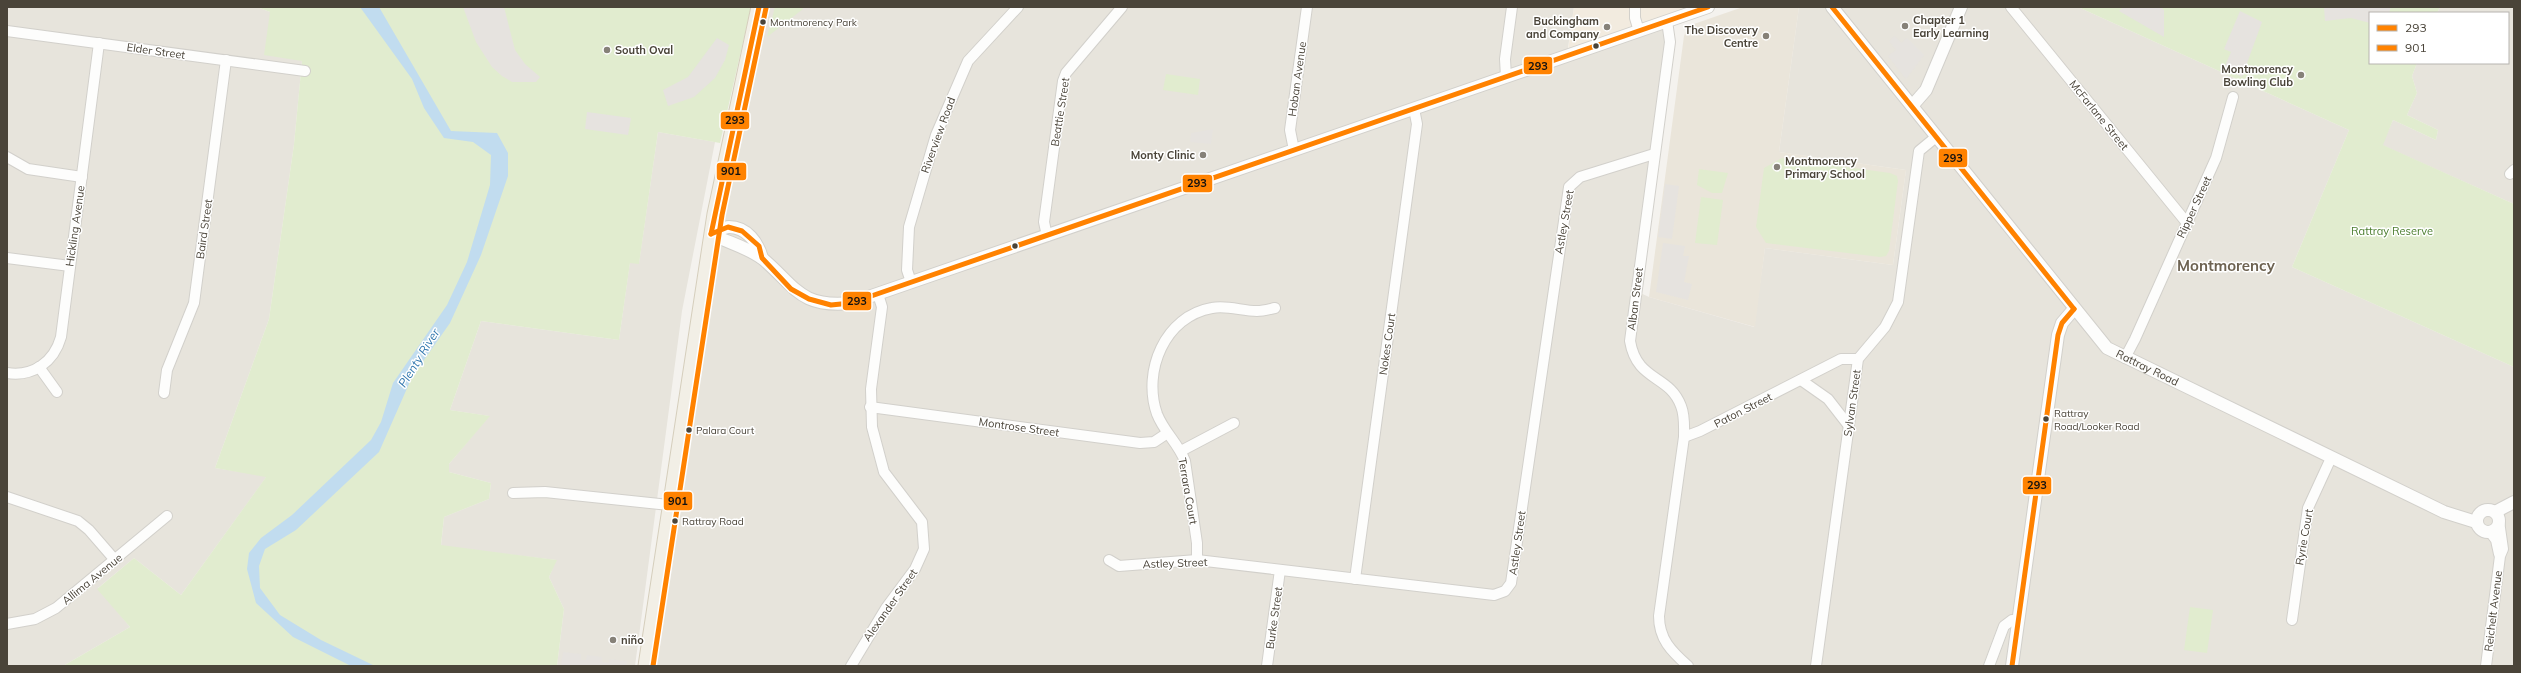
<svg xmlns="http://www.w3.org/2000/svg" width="2521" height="673" viewBox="0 0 2521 673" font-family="Mulish,sans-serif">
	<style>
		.residential { fill: #e7e4dc }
		.commercial { fill: #f2ebdf }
		.education { fill: #eae5da }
		.green { fill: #e1eccf }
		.parking { fill: #e6e3df }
		.water { fill: #c1dcef }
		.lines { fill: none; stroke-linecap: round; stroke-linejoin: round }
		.minor-casing { stroke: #d2d0cb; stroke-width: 12 }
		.tertiary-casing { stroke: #d2d0cb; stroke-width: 14 }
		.primary-casing { stroke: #d5cebc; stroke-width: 17 }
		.minor { stroke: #fdfdfc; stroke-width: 10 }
		.tertiary { stroke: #fdfdfc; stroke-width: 12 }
		.primary { stroke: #f2efe6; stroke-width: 15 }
		.bus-1-casing { stroke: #fff; stroke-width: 8 }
		.bus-2-casing { stroke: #fff; stroke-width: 8 }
		.bus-1 { stroke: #ff8200; stroke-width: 5 }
		.bus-2 { stroke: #ff8200; stroke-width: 5 }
		.bus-dot { fill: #4a4439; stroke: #fff; stroke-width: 1.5 }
		.poi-dot { fill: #868178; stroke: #fff; stroke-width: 1.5 }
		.labels { text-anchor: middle; stroke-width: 3; stroke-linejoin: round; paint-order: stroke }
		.bus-label { font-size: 10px; fill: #4a4439; stroke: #fff; text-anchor: start }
		.poi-label { font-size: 11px; font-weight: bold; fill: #4a4439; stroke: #fff; text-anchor: start }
		.street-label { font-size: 11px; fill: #4a4439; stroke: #fff }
		.park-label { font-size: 11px; fill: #497c2c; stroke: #fff }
		.water-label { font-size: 12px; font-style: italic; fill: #3177ae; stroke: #fff }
		.district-label { font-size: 15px; font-weight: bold; fill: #6d6251; stroke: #fff }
		.line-badge { stroke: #fff; stroke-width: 1.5 }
		.pale-badge-label { font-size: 11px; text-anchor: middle; font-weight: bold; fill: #111 }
	</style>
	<rect width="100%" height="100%" fill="#f4f2ee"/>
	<!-- residential -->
	<g class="residential">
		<path d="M7 7H257L270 12 302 61 294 144 269 319 215 468 267 476 181 595 134 558 98 588 130 627 63 666H7Z"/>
		<path d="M766 7H1574L1566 61 1671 24 1636 291 1649 297 1754 327 1765 248 1893 265 1906 170 1779 152 1799 7H2078L2349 130 2292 267 2514 367V666H656L714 254Z"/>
		<path d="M2440 7H2514V204L2382 145 2393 120 2436 140 2438 130 2407 115 2417 93 2412 76 2417 63H2508V13H2437Z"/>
		<path d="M658 132 715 142 682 311 635 666H557L564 609 549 577 556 560 441 546 444 517 489 499 491 483 449 472V464L489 416 450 410 481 321 619 340 630 262 639 263Z"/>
	</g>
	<!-- commercial -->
	<path class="commercial" d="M1574 7H1695L1568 51Z"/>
	<!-- education -->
	<path class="education" d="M1743 7H1799L1779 152 1906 170 1893 265 1765 248 1755 327 1649 297 1684 36 1688 26Z"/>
	<!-- green -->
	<g class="green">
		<path d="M257 7H751L720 143 658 132 639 264 630 263 619 340 481 321 450 410 490 416 449 464V472L491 483 489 499 444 517 441 545 557 560 549 577 564 609 557 666H63L130 627 97 589 134 558 181 595 266 477 215 468 269 319 294 144 302 61 264 55 270 12Z"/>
		<path d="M775 7H802L803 9 767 37Z"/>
		<path d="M2078 7H2440L2437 13H2370V63H2417L2412 76 2417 93 2407 115 2438 130 2436 140 2393 120 2383 145 2514 204V367L2292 267 2349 130Z"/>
		<path d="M1166 74 1200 79 1198 95 1163 90Z"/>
		<path d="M1782 158 1890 173 1897 176 1898 181 1889 251 1886 256 1880 257 1766 243 1756 227 1764 168Z"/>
		<path d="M1699 169 1728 173 1722 193H1712L1697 185Z"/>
		<path d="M1701 197 1723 200 1717 245 1695 243Z"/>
		<path d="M2190 607 2213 610 2207 653 2184 650Z"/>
	</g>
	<!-- parking -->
	<g class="parking">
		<path d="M463 7H504L515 50 525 64 540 77 536 82H512L502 76 492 67 476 42Z"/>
		<path d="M2123 7H2161L2164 10V37L2119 11Z"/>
		<path d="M2324 7H2391L2389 13H2370V23L2351 18 2325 21Z"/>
		<path d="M2240 11 2262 22 2242 77 2224 68 2231 52 2224 49Z"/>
		<path d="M1895 36 1901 43 1907 38 1924 55 1906 79 1888 56 1896 50 1889 41Z"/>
		<path d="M717 38 729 45 725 60 715 78 694 97 668 106 663 90 688 77Z"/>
		<path d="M587 112 631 118 628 135 585 129Z"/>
		<path d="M1213 129 1211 144 1190 142 1191 133Z"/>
		<path d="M1665 184 1679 186 1672 239 1658 237Z"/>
		<path d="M1663 243 1685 246 1683 256H1689L1684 282 1692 284 1688 300 1656 292Z"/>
		<path d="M563 652 581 654V660H586L587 655 602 657V662L609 663V659L627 661 626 666H561Z"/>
	</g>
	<!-- water -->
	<path class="water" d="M360 7H379L451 131 497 133 508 153V176L481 255 450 323 412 377 379 452 296 530 265 549 259 566 260 588 280 615 321 640 375 666H351L293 637 256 603 247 569 249 553 261 538 292 515 371 440 381 422 393 383 447 305 467 262 490 185 491 155 473 142 444 138 424 108 412 79Z"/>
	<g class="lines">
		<!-- minor casing -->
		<g class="minor-casing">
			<g id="minor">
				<path d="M1635 7V18L1639 31"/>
				<path d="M2011 7 2187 223"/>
				<path d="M1667 21 1670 42 1630 341C1637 382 1669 374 1681 406 1685 416 1684 427 1684 437L1659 616C1659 639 1671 651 1688 666"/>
				<path d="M7 31 305 71"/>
				<path d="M1506 77 1505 59 1512 7"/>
				<path d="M1294 150 1290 130 1307 7"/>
				<path d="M7 157 28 169 82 177"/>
				<path d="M2510 174 2514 170"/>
				<path d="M1047 236 1044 222 1063 81 1066 73 1122 7"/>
				<path d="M7 258 70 266"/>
				<path d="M911 282 907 270 909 227 936 135 968 61 1018 7"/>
				<path d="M2125 358 2135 339 2216 158 2233 97"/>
				<path d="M39 367 57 392"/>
				<path d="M7 373C33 377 54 362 61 337L99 43"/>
				<path d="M1801 380 1828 399 1849 426"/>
				<path d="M164 393 167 370 194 303 226 60"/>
				<path d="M870 407 1140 443 1154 442 1166 434"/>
				<path d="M1684 437 1700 431 1841 359H1858"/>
				<path d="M1181 451 1234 423"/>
				<path d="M513 493 545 492 669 505"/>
				<path d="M7 497 78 521 89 530 115 560"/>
				<path d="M2490 532 2496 540 2499 554"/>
				<path d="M1109 560 1119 566 1197 560 1494 595 1505 591 1511 583 1569 187 1580 177 1654 154"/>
				<path d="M1197 560V543L1185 461C1178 443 1164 432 1157 414 1142 371 1165 316 1212 308 1227 305 1242 311 1257 311 1263 311 1270 309 1275 308"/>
				<path d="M1355 579 1417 124 1414 109"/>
				<path d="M2292 620 2308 508 2331 458"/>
				<path d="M7 624 35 619 56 608 167 516"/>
				<path d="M851 666 886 608 915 569 924 549 922 522 884 472 872 427 871 389 882 307 878 294"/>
				<path d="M1267 666 1280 570"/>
				<path d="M1816 666 1858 359 1885 327 1898 302 1919 151 1936 137"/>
				<path d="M1989 666 2004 626 2012 620 2019 621"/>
				<path d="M2486 666 2500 556 2503 549 2499 521"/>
			</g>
		</g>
		<!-- tertiary casing -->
		<g class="tertiary-casing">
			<g id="tertiary">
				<path id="s1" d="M1832 7 2107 348 2444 512 2476 522"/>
				<path d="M1912 106 1926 90 1961 7"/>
				<path d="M711 234C729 243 747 247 763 259 796 287 800 308 851 303L1708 7"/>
				<path d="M711 234C717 232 724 227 729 227 747 227 758 243 762 258"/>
				<circle cx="2488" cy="521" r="11"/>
				<path d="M2495 512 2514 502"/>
				<path d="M2012 666 2058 335 2062 323 2074 309"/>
			</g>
		</g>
		<!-- primary casing -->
		<g class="primary-casing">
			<path id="primary" d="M646 666 715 214 759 7"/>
		</g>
		<!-- minor -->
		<use href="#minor" class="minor"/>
		<!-- tertiary -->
		<use href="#tertiary" class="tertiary"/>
		<!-- primary -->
		<use href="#primary" class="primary"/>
		<!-- bus-1 casing -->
		<g class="bus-1-casing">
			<g id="bus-1">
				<path d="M1832 7 2074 309"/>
				<path d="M711 234 728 227 742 231 759 246 762 258 791 289 809 299 831 305 851 303 1708 7"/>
				<path d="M711 234 759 7"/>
				<path d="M2012 666 2058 335 2062 323 2074 309"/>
			</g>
		</g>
		<!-- bus-2 casing -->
		<g class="bus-2-casing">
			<path id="bus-2" d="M653 666 722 215 766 8"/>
		</g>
		<!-- bus-1 -->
		<use href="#bus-1" class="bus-1"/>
		<!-- bus-2 -->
		<use href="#bus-2" class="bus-2"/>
	</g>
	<!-- markers -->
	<g class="bus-dot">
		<circle cx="763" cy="22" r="3.5"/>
		<circle cx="1596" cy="46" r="3.5"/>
		<circle cx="1015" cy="246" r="3.5"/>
		<circle cx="2046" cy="419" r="3.5"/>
		<circle cx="689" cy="430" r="3.5"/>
		<circle cx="675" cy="521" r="3.5"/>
	</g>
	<g class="poi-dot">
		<circle cx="1905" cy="26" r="4"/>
		<circle cx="1607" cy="27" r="4"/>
		<circle cx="1766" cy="36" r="4"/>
		<circle cx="607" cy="50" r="4"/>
		<circle cx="2301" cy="75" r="4"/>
		<circle cx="1203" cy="155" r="4"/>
		<circle cx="1777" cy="167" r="4"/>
		<circle cx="613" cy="640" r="4"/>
	</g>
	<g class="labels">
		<!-- bus labels -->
		<g class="bus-label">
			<text x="770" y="26">Montmorency Park</text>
			<text x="2054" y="417">Rattray<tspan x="2054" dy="13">Road/Looker Road</tspan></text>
			<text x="696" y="434">Palara Court</text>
			<text x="682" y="525">Rattray Road</text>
		</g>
		<!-- poi labels -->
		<g class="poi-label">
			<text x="1913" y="24">Chapter 1<tspan x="1913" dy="13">Early Learning</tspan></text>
			<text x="1599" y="25" text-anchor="end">Buckingham<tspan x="1599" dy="13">and Company</tspan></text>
			<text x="1758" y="34" text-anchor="end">The Discovery<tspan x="1758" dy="13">Centre</tspan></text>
			<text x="615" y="54">South Oval</text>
			<text x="2293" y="73" text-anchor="end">Montmorency<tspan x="2293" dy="13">Bowling Club</tspan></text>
			<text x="1195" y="159" text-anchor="end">Monty Clinic</text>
			<text x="1785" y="165">Montmorency<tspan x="1785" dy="13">Primary School</tspan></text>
			<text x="621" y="644">niño</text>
		</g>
		<!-- street labels -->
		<g class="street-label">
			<text transform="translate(156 51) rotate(8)" y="4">Elder Street</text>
			<text transform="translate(1297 79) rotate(-82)" y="4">Hoban Avenue</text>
			<text transform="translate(1060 112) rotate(-81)" y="4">Beattie Street</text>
			<text transform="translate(2099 115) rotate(51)" y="4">McFarlane Street</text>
			<text transform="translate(938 135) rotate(-70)" y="4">Riverview Road</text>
			<text transform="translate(2194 207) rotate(-65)" y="4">Ripper Street</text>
			<text transform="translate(1564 222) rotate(-80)" y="4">Astley Street</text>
			<text transform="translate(75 226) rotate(-82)" y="4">Hickling Avenue</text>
			<text transform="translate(204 229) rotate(-82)" y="4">Baird Street</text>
			<text transform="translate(1635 299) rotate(-83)" y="4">Alban Street</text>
			<text transform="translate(1387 344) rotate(-82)" y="4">Nokes Court</text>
			<text dy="4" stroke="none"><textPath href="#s1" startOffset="483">Rattray Road</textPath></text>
			<text transform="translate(1852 403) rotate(-82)" y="4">Sylvan Street</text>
			<text transform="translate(1743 410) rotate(-27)" y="4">Paton Street</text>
			<text transform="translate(1019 427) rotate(8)" y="4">Montrose Street</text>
			<text transform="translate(1188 491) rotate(80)" y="4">Terrara Court</text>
			<text transform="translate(2304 537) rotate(-80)" y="4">Ryrie Court</text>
			<text transform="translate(1517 543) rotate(-82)" y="4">Astley Street</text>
			<text transform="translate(1175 563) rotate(-2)" y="4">Astley Street</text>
			<text transform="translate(92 579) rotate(-39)" y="4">Allima Avenue</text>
			<text transform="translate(890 605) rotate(-55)" y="4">Alexander Street</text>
			<text transform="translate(2493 611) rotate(-83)" y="4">Reichelt Avenue</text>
			<text transform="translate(1274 618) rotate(-82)" y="4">Burke Street</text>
		</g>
		<!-- park labels -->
		<g class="park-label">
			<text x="2392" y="235">Rattray Reserve</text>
		</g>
		<!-- water labels -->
		<g class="water-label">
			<text transform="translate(419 358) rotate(-58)" y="4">Plenty River</text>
		</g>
		<!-- district labels -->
		<g class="district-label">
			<text x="2226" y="271">Montmorency</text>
		</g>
	</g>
	<g class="line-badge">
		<rect x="1523" y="56" width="30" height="19" rx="4" fill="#ff8200"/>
		<rect x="720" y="111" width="30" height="19" rx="4" fill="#ff8200"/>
		<rect x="1938" y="148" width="30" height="20" rx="4" fill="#ff8200"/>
		<rect x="716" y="162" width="31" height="19" rx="4" fill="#ff8200"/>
		<rect x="1182" y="174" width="31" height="19" rx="4" fill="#ff8200"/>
		<rect x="842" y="291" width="30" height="20" rx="4" fill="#ff8200"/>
		<rect x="2022" y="476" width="30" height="19" rx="4" fill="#ff8200"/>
		<rect x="663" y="491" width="30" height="20" rx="4" fill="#ff8200"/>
	</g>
	<g class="pale-badge-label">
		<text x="1538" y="70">293</text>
		<text x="735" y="124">293</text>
		<text x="1953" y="162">293</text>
		<text x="731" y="175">901</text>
		<text x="1197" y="187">293</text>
		<text x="857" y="305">293</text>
		<text x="2037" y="489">293</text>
		<text x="678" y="505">901</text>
	</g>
	<!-- border -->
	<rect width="2521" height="673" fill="none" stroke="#4a4439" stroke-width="16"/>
	<!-- legend -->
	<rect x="2369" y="12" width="140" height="52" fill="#ffffff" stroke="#b7b4b0"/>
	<rect x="2377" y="25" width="20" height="6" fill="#ff8200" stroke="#b7b4b0"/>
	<text x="2405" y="32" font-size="12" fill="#4a4439">293</text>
	<rect x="2377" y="45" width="20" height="6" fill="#ff8200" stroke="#b7b4b0"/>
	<text x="2405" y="52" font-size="12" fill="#4a4439">901</text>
</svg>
